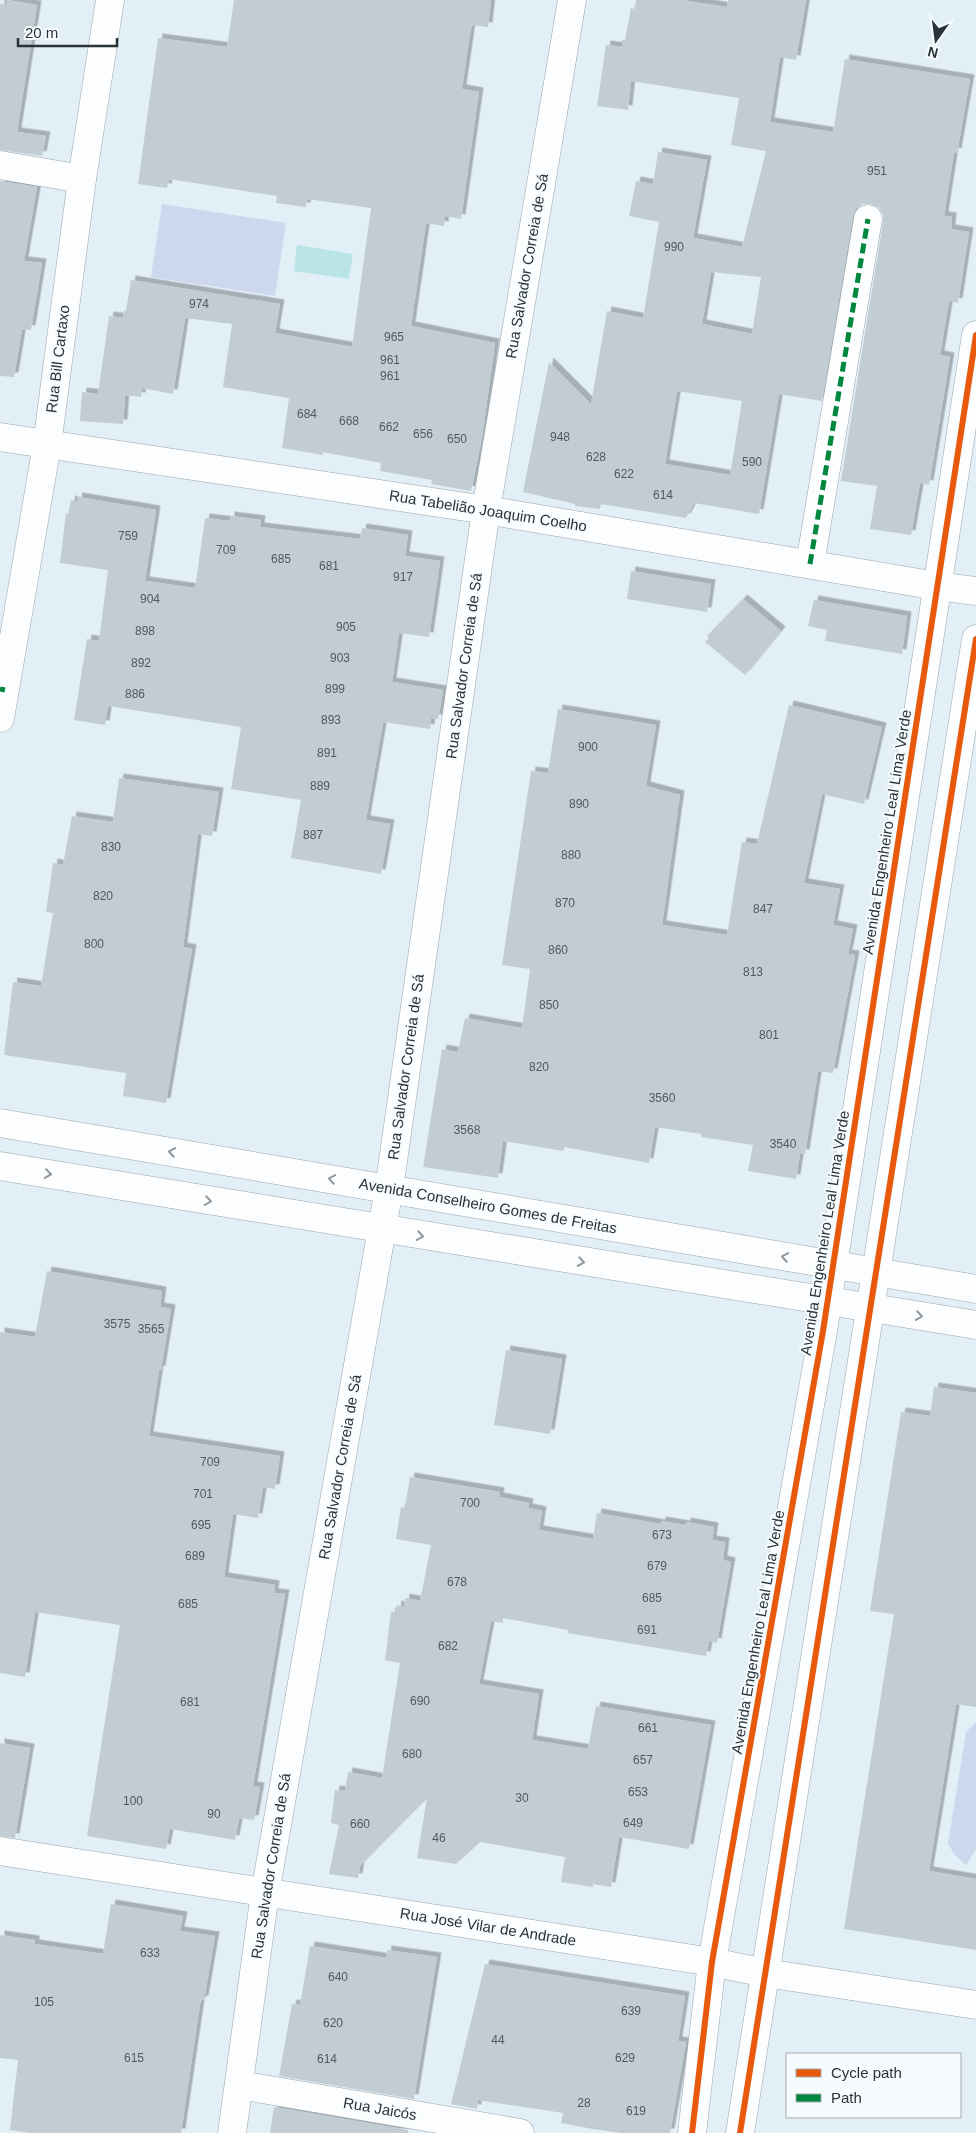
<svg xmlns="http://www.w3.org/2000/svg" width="976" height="2133" viewBox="0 0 976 2133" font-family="Helvetica,sans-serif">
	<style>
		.green { fill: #cdd8ef }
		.water { fill: #b9e5e9 }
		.building { fill: #c1cdd2; fill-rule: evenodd; filter: url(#shadow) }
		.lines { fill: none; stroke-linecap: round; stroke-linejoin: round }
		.street-casing { stroke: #9ba5ab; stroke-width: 29 }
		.secondary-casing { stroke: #9ba5ab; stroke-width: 29 }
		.street { stroke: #fbfdfe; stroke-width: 28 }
		.secondary { stroke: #fbfdfe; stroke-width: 28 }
		.quiet { stroke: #00873e; stroke-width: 5; stroke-dasharray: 10 5; stroke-linecap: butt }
		.cycleway-casing { stroke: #f6fbfe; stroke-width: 9 }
		.cycleway { stroke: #e8590c; stroke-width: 6 }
		.oneway { stroke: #92989c }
		.labels { text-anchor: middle; stroke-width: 4; stroke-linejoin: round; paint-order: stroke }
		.number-label { font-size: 12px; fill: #4f5a60 }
		.street-label { font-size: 15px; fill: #29333a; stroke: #f6fbfe }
	</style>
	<defs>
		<filter id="shadow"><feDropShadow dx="4.5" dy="-4.5" stdDeviation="0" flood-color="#0004"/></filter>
	</defs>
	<rect width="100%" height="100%" fill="#e3eff6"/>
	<!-- green -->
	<g class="green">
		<path d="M162 204 286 223 275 296 151 277Z"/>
		<path d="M976 1722V1849L966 1865 955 1855 948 1844 966 1732Z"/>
	</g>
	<!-- water -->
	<path class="water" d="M297 245 353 254 349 279 294 271Z"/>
	<!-- building -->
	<g class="building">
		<path d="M7 0 37 5 17 132 46 136 42 156 0 150V4L6 5Z"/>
		<path d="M234 0H491L488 27 472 25 470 34 462 89 479 92 461 219 445 216 444 226 426 223 411 326 495 343 482 437 471 491 431 484 432 480 380 471 381 463 323 452V455L282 448 289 398 223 387 232 324 185 318 173 394 142 388 141 397 125 395 123 424 80 421 82 392 98 394 109 316 123 318 124 311H126L131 280 280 304 275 333 352 347 371 208 307 199 306 207 276 203 277 196 169 179 167 188 138 184 158 38 227 47Z"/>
		<path d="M636 0H681L727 7 728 0H806L796 60 780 57 770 122 833 132 845 59 970 79 957 153 954 152 944 216 952 217 951 229 969 232 958 303 949 301 940 355 950 357 929 485 920 483 911 535 870 529 877 486 841 481 883 222V214L878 207 870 204H863L856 209 853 216 822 401 779 394 759 514 694 503 686 518 601 504 600 509 575 506V504L523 492 549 362 591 404 607 311 643 318 659 222 629 216 636 181 653 184 658 152 707 160 693 238 742 247 766 151 731 145 739 98 631 81 628 110 597 106 606 45 622 47V40H625L631 8 635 9ZM711 272 761 277 752 334 702 324ZM677 391 742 401 730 475 665 464Z"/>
		<path d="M0 181 37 187 24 261 42 263 31 330 22 329 14 377 0 376Z"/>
		<path d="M78 497 156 510 145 581 195 588 205 518 230 521V516L261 520 260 527 360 539 362 528 408 535 405 556 440 561 429 637 399 633 392 682 443 690 438 719 431 718 430 729 383 722 366 820 390 824 381 874 291 858 301 800 231 789 241 727 108 706 105 725 74 720 87 639 99 641 108 570 60 563 66 513 68 514 71 500 77 502Z"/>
		<path d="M631 571 711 584 707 612 627 599Z"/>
		<path d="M743 599 781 631 745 675 705 642 709 638 707 636Z"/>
		<path d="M814 600 907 616 902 654 825 641 827 630 808 626Z"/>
		<path d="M789 705 882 727 864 804 822 794 804 883 840 889 833 925 853 929 848 954 855 955 833 1073 818 1071 805 1154 800 1153 796 1179 748 1171 753 1145 701 1137V1134L655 1127 649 1163 564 1147V1151L503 1141 498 1178 423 1167 442 1049 458 1052 465 1018 522 1028 530 969 502 965 531 771 548 773 558 709 656 725 646 786 680 795 662 925 727 935 742 842 757 844Z"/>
		<path d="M119 778 219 792 212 836 198 834 183 947 192 949 166 1103 123 1096 126 1073 4 1055 13 982 41 986 53 913 46 912 53 863 63 865 72 816 113 822Z"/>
		<path d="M47 1271 162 1291 160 1307 171 1309 161 1370H159L149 1436 280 1456 275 1489 263 1487 258 1518 233 1514 224 1577 275 1585 274 1593 285 1594 253 1786 260 1787 254 1820 239 1818 235 1840 170 1829 166 1849 87 1836 120 1625 35 1612 25 1677 0 1673V1332L35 1337Z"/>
		<path d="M506 1350 562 1359 550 1434 494 1425Z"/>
		<path d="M934 1387 976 1393V1707L956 1704 929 1871 976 1879V1950L844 1929 894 1614 870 1611 901 1412 930 1416Z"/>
		<path d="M410 1477 500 1492 499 1497 529 1503 528 1508 542 1511 539 1530 593 1539 597 1513 661 1524V1521L686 1525V1522L714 1527 712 1540 725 1542 723 1560 731 1562 717 1643 709 1641 706 1656 567 1633 568 1630 503 1618V1623L491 1621 479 1684 539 1694 532 1740 588 1749 596 1706 711 1725 689 1849 619 1837 611 1887 593 1884V1887L561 1882 565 1857 480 1842 456 1864 417 1858 427 1798 360 1866 358 1878 329 1874 339 1825 331 1823 335 1790 345 1791 348 1772 382 1778 400 1663 385 1660 391 1612H396L397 1605 404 1607 405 1598 420 1601 431 1545 396 1539 401 1507 405 1508Z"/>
		<path d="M0 1743 30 1748 15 1838 0 1836Z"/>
		<path d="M111 1904 183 1916 180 1931 215 1936 204 2000H202L200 2004 181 2133H31L10 2130 18 2060 0 2058V1935L35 1940V1944L103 1954Z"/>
		<path d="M310 1946 386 1958 387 1950 437 1957 414 2099 279 2076 292 2004 300 2005Z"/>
		<path d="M485 1964 685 1996 678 2041 686 2042 670 2133H621L593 2129 561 2123 563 2113 478 2100 477 2109 451 2104Z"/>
		<path d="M274 2107 408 2130V2133H270Z"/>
	</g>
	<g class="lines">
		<!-- street casing -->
		<g class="street-casing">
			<g id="street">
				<path d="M0 165 82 179"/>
				<path d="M0 437 486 510 937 586 976 591"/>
				<path d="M810 564 868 219"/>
				<path d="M0 718 47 445 82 179 110 0"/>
				<path d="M0 1851 712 1962 765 1973 976 2005"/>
				<path d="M239 2085 520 2133"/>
				<path d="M232 2133 265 1893 389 1189 486 510 572 0"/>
			</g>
		</g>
		<!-- secondary casing -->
		<g class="secondary-casing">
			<g id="secondary">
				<path d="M0 1123 976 1289"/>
				<path d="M0 1166 976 1325"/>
				<path d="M692 2133 712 1962 823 1331 976 335"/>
				<path d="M740 2133 976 639"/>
			</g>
		</g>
		<!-- street -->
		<use href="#street" class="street"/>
		<!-- secondary -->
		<use href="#secondary" class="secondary"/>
		<!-- quiet -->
		<g class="quiet">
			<path d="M810 564 868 219"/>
			<path d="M0 689 5 690"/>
		</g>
		<!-- cycleway casing -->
		<g class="cycleway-casing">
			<g id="cycleway">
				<path d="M692 2133 712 1962 823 1331 976 335"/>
				<path d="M740 2133 976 639"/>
			</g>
		</g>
		<!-- cycleway -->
		<use href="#cycleway" class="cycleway"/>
	</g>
	<!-- one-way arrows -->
	<defs><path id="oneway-chevron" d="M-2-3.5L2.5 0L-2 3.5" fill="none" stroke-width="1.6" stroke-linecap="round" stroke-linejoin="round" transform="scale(1.25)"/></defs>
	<g class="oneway">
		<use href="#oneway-chevron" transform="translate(172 1152) rotate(-170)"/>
		<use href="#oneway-chevron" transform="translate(48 1174) rotate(9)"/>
		<use href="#oneway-chevron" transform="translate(332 1179) rotate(-170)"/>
		<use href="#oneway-chevron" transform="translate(208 1201) rotate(9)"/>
		<use href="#oneway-chevron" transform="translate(420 1236) rotate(9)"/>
		<use href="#oneway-chevron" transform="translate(785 1257) rotate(-170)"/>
		<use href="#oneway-chevron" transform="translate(581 1262) rotate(9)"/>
		<use href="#oneway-chevron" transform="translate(919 1316) rotate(9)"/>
	</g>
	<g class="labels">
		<!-- number labels -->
		<g class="number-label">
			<text x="877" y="175">951</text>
			<text x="674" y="251">990</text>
			<text x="199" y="308">974</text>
			<text x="394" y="341">965</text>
			<text x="390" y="364">961</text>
			<text x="390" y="380">961</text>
			<text x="307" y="418">684</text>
			<text x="349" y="425">668</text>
			<text x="389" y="431">662</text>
			<text x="423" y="438">656</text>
			<text x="560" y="441">948</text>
			<text x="457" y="443">650</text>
			<text x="596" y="461">628</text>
			<text x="752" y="466">590</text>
			<text x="624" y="478">622</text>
			<text x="663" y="499">614</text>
			<text x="128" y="540">759</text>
			<text x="226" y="554">709</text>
			<text x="281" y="563">685</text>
			<text x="329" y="570">681</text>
			<text x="403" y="581">917</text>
			<text x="150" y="603">904</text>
			<text x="346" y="631">905</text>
			<text x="145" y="635">898</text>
			<text x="340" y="662">903</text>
			<text x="141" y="667">892</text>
			<text x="335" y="693">899</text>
			<text x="135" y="698">886</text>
			<text x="331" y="724">893</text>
			<text x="588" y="751">900</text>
			<text x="327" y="757">891</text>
			<text x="320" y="790">889</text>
			<text x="579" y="808">890</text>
			<text x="313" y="839">887</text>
			<text x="111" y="851">830</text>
			<text x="571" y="859">880</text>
			<text x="103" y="900">820</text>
			<text x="565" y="907">870</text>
			<text x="763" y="913">847</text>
			<text x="94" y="948">800</text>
			<text x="558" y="954">860</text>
			<text x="753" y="976">813</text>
			<text x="549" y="1009">850</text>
			<text x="769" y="1039">801</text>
			<text x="539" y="1071">820</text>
			<text x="662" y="1102">3560</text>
			<text x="467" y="1134">3568</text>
			<text x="783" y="1148">3540</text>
			<text x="117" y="1328">3575</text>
			<text x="151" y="1333">3565</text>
			<text x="210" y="1466">709</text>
			<text x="203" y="1498">701</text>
			<text x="470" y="1507">700</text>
			<text x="201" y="1529">695</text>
			<text x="662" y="1539">673</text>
			<text x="195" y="1560">689</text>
			<text x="657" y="1570">679</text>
			<text x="457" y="1586">678</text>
			<text x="652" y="1602">685</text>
			<text x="188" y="1608">685</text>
			<text x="647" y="1634">691</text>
			<text x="448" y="1650">682</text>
			<text x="420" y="1705">690</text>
			<text x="190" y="1706">681</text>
			<text x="648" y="1732">661</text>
			<text x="412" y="1758">680</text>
			<text x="643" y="1764">657</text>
			<text x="638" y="1796">653</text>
			<text x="522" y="1802">30</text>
			<text x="133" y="1805">100</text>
			<text x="214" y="1818">90</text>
			<text x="633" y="1827">649</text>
			<text x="360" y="1828">660</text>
			<text x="439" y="1842">46</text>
			<text x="150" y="1957">633</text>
			<text x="338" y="1981">640</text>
			<text x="44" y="2006">105</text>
			<text x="631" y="2015">639</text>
			<text x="333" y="2027">620</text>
			<text x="498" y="2044">44</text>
			<text x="134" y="2062">615</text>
			<text x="625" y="2062">629</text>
			<text x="327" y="2063">614</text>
			<text x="584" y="2107">28</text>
			<text x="636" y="2115">619</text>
		</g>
		<!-- street labels -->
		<g class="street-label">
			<text transform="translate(527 266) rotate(-80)" y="5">Rua Salvador Correia de Sá</text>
			<text transform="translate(58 359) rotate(-83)" y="5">Rua Bill Cartaxo</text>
			<text transform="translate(488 511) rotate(9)" y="5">Rua Tabelião Joaquim Coelho</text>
			<text transform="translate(464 666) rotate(-82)" y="5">Rua Salvador Correia de Sá</text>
			<text transform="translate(887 832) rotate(-81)" y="5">Avenida Engenheiro Leal Lima Verde</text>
			<text transform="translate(406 1067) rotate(-82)" y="5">Rua Salvador Correia de Sá</text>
			<text transform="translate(488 1206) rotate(10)" y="5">Avenida Conselheiro Gomes de Freitas</text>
			<text transform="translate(825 1233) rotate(-81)" y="5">Avenida Engenheiro Leal Lima Verde</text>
			<text transform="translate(340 1467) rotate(-80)" y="5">Rua Salvador Correia de Sá</text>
			<text transform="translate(758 1632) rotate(-80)" y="5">Avenida Engenheiro Leal Lima Verde</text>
			<text transform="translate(271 1866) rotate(-81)" y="5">Rua Salvador Correia de Sá</text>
			<text transform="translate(488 1927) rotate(9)" y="5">Rua José Vilar de Andrade</text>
			<text transform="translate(380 2109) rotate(10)" y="5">Rua Jaicós</text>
		</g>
	</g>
	<!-- legend -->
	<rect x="786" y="2053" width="175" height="65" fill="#f6fbfe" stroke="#a4abb0"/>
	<rect x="796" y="2069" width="25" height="8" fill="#e8590c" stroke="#a4abb0"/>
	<text x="831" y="2078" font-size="15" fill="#29333a">Cycle path</text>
	<rect x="796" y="2094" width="25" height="8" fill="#00873e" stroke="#a4abb0"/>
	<text x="831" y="2103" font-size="15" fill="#29333a">Path</text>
	<!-- north arrow -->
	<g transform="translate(936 40) rotate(194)" stroke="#f6fbfe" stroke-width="4" paint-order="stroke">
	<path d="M0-4L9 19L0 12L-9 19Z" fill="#29333a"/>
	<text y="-8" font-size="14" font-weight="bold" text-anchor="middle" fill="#29333a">N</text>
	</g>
	<!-- scale -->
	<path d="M18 38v8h99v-8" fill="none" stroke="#29333a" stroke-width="2.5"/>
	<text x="25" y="38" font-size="15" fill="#29333a" stroke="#f6fbfe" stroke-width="4" paint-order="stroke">20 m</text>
</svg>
